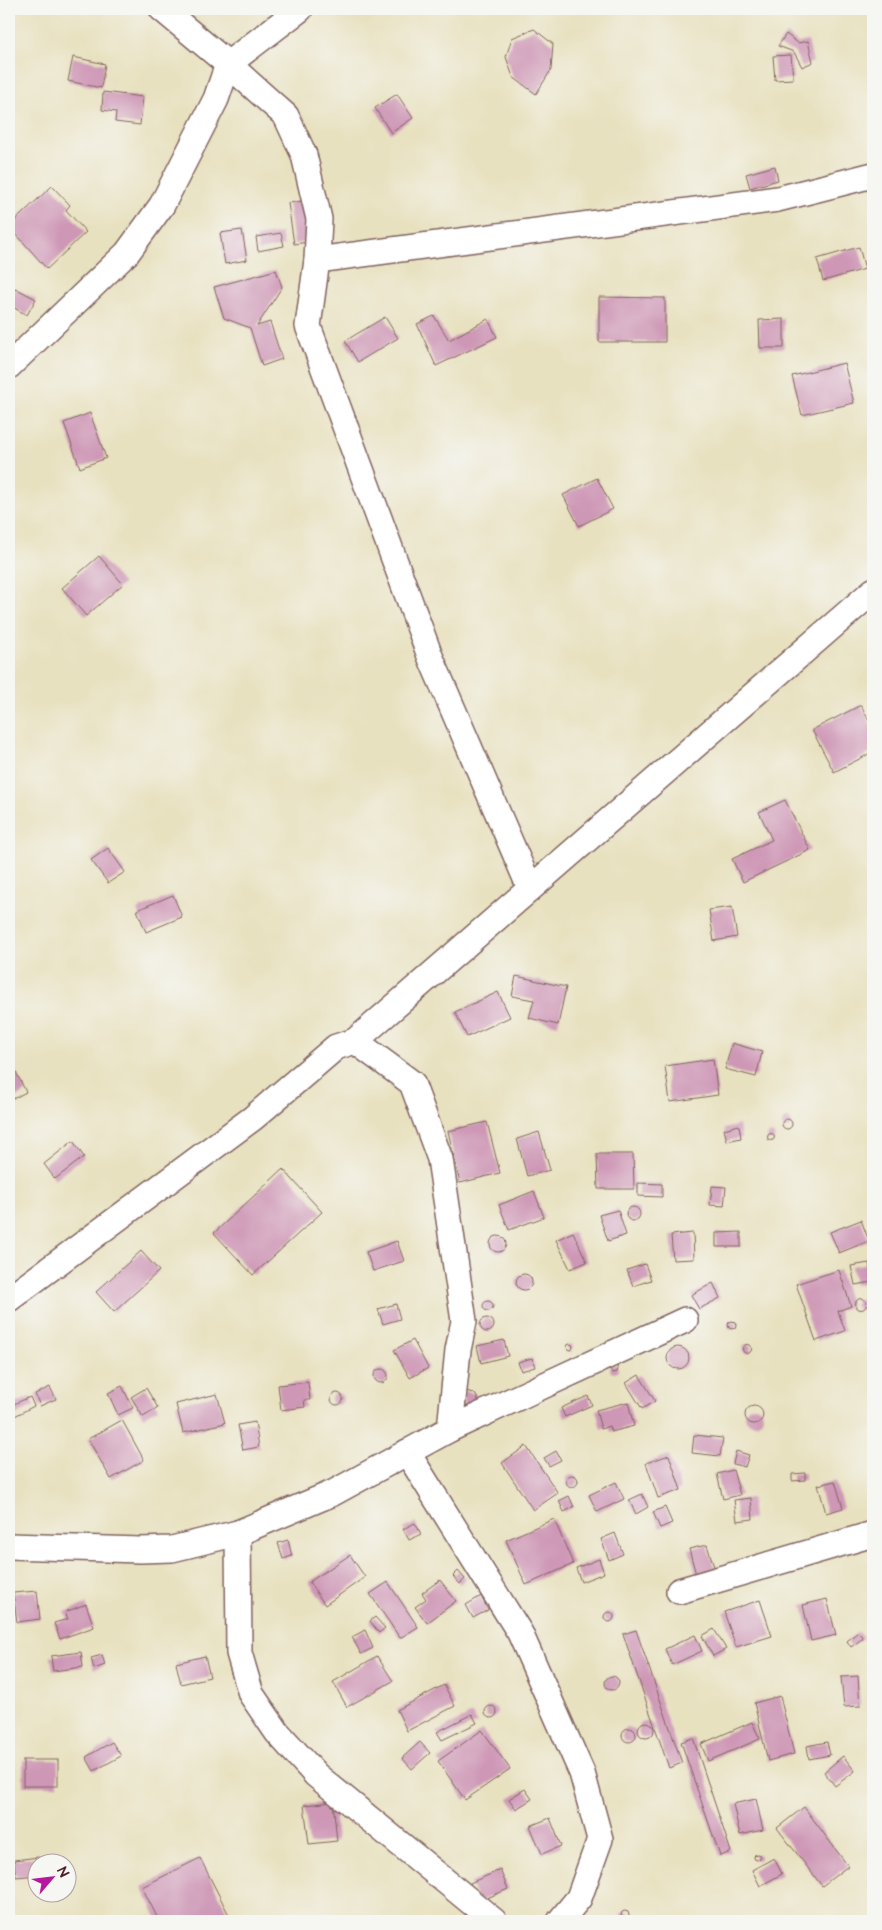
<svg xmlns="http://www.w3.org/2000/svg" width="882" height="1930" viewBox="0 0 882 1930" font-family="'Architects Daughter',sans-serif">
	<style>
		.building { fill: #ce97b6 }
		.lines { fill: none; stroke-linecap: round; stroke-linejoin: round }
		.street-casing { stroke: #81635f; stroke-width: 28 }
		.street { stroke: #fff; stroke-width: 25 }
	</style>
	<rect width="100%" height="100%" fill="#f6f6f2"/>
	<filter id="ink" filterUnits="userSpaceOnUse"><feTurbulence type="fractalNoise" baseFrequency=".02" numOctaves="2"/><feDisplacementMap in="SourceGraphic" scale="10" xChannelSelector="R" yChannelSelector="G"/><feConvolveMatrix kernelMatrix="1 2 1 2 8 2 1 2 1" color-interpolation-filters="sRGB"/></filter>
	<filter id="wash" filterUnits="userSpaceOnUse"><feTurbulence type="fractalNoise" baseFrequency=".0096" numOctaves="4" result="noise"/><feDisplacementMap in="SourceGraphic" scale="20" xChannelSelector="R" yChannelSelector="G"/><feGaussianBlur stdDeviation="1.12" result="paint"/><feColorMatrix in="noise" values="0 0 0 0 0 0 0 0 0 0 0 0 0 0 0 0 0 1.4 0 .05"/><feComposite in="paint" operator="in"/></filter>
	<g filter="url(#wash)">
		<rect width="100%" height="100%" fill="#e8e1c0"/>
		<g id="blocks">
			<!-- building -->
			<g class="building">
				<path d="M534 29 553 44 551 70 536 94 513 77 506 57 512 38Z"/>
				<path d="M786 34 798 43 808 41 813 62 802 67 794 52 778 46Z"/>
				<path d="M791 55 793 79 775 80 773 56Z"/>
				<path d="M73 57 105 64 101 88 68 81Z"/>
				<path d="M103 92 143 97 140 125 115 122 116 112 102 110Z"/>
				<path d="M397 94 413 118 391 133 375 108Z"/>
				<path d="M775 166 778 180 750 188 746 174Z"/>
				<path d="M52 186 70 205 66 210 86 232 47 269 9 226Z"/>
				<path d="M309 200 316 241 294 244 288 203Z"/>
				<path d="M242 230 247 260 225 264 220 233Z"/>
				<path d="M281 233 284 246 258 251 256 237Z"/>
				<path d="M859 247 865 269 823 281 817 259Z"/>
				<path d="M276 270 282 287 257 326 270 322 282 359 262 366 250 328 224 318 214 287Z"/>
				<path d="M15 288 36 299 27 315 9 305Z"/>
				<path d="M599 297 665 298V342H599Z"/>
				<path d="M434 316 449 340 488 319 497 337 436 366 417 324Z"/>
				<path d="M385 317 398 338 358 362 345 341Z"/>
				<path d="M784 319V348H760L759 320Z"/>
				<path d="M844 363 854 403 802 415 792 376Z"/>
				<path d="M90 413 106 458 80 468 64 423Z"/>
				<path d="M597 478 613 509 579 526 563 495Z"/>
				<path d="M99 556 123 584 86 616 62 588Z"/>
				<path d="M861 705 873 729V752L834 772 812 730Z"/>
				<path d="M785 800 810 850 743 882 732 859 772 840 759 812Z"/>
				<path d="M108 848 125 872 108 883 91 860Z"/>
				<path d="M173 895 182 917 146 932 137 910Z"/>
				<path d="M732 907 737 937 714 941 709 910Z"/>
				<path d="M516 976 566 987 558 1025 529 1018 534 1000 512 996Z"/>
				<path d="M498 992 510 1017 467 1037 455 1012Z"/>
				<path d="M732 1043 762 1052 756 1077 725 1069Z"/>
				<path d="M713 1059 718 1095 670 1102 665 1066Z"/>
				<path d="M11 1062 26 1092 9 1101V1063Z"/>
				<circle cx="787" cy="1124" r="5"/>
				<path d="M487 1122 500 1173 460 1183 448 1131Z"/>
				<path d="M739 1125 741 1138 727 1141 724 1129Z"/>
				<path d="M539 1132 550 1170 527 1176 517 1139Z"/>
				<circle cx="771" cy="1137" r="3.5"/>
				<path d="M73 1141 84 1157 55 1179 44 1164Z"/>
				<path d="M597 1154H633L634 1189H598Z"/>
				<path d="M283 1169 322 1212 253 1275 214 1233Z"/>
				<path d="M638 1183 662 1184V1197L638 1196Z"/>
				<path d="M712 1186 726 1187 724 1206 710 1205Z"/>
				<path d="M534 1191 544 1217 509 1230 499 1205Z"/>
				<circle cx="633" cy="1214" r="7"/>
				<path d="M618 1210 626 1235 608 1241 599 1215Z"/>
				<path d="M861 1220 869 1241 839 1253 830 1232Z"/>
				<path d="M573 1232 587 1262 570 1269 556 1240Z"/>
				<path d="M741 1232V1247H716V1233Z"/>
				<path d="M693 1233 694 1259 673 1260 671 1235Z"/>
				<circle cx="498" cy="1244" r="8"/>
				<path d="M397 1241 404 1261 373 1271 366 1252Z"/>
				<path d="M141 1251 159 1271 114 1312 96 1292Z"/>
				<path d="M869 1263 872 1282 855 1285 851 1266Z"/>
				<path d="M645 1264 651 1280 633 1286 627 1270Z"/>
				<path d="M839 1270 851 1306 838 1311 845 1331 816 1341 796 1284Z"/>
				<circle cx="524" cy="1282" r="8"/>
				<path d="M713 1283 720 1298 699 1309 691 1295Z"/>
				<circle cx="861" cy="1304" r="5.5"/>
				<circle cx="488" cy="1306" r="5"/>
				<path d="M396 1304 400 1319 383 1324 378 1309Z"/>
				<circle cx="487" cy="1325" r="7"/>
				<circle cx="732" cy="1325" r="4"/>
				<path d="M413 1340 428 1368 410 1378 394 1350Z"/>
				<path d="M504 1340 508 1356 481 1363 477 1346Z"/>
				<circle cx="570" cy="1347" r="3"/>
				<circle cx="747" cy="1349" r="4.5"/>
				<circle cx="678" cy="1358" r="11"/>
				<path d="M532 1358 535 1367 521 1371 518 1362Z"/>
				<circle cx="614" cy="1369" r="4"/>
				<circle cx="381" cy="1376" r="7"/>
				<path d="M639 1375 655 1401 642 1409 626 1383Z"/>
				<path d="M308 1382 310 1400H304L305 1407 281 1410 278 1385Z"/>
				<path d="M122 1386 133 1408 118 1415 108 1393Z"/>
				<path d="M50 1387 56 1399 40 1406 35 1394Z"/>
				<path d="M146 1388 158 1408 143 1417 131 1397Z"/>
				<path d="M467 1391 475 1394 478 1399 477 1405 472 1409H463L464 1392Z"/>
				<circle cx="337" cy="1399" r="6"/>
				<path d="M217 1394 225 1423 183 1433 176 1404Z"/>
				<path d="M588 1396 592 1405 565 1417 561 1408Z"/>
				<path d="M30 1397 34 1406 9 1419V1406Z"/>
				<path d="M628 1402 634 1426 611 1432 609 1426 601 1429 596 1410Z"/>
				<circle cx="754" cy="1415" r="9"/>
				<path d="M122 1420 144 1460 111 1479 88 1439Z"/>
				<path d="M255 1422 259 1447 243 1450 238 1425Z"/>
				<path d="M694 1435 723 1438 720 1456 692 1453Z"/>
				<path d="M526 1446 558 1493 533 1510 502 1463Z"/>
				<path d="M556 1451 561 1460 549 1466 544 1458Z"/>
				<path d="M736 1451 749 1455 745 1467 733 1464Z"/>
				<path d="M669 1455 681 1490 658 1498 646 1463Z"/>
				<path d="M733 1470 740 1495 723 1499 717 1474Z"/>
				<path d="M805 1473V1480L792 1481V1474Z"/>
				<circle cx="572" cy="1481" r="6"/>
				<path d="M835 1481 843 1508 826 1513 818 1485Z"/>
				<path d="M616 1482 624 1499 597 1512 589 1495Z"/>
				<path d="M642 1494 648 1507 636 1514 629 1500Z"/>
				<path d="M569 1496 574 1507 564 1512 559 1501Z"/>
				<path d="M751 1498 753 1519 737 1521 734 1500Z"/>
				<path d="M665 1507 672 1523 660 1528 653 1512Z"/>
				<path d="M554 1519 573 1564 526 1585 506 1540Z"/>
				<path d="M415 1523 421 1534 409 1540 403 1529Z"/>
				<path d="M615 1533 623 1554 609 1560 601 1539Z"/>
				<path d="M288 1540 292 1556 283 1559 278 1543Z"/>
				<path d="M707 1545 716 1573 697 1578 689 1549Z"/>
				<path d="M350 1555 365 1577 325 1605 309 1582Z"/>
				<path d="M599 1559 604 1573 581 1582 576 1568Z"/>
				<path d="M458 1571 465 1579 460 1584 453 1576Z"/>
				<path d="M440 1580 456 1601 427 1623 415 1607 426 1599 422 1593Z"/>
				<path d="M388 1582 418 1627 400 1638 370 1594Z"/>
				<path d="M37 1591 40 1619 17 1622 13 1593Z"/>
				<path d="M481 1596 488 1610 473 1618 466 1605Z"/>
				<path d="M827 1599 836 1635 811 1641 803 1605Z"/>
				<path d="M760 1600 772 1636 736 1647 724 1612Z"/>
				<path d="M86 1604 94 1627 60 1639 54 1623 68 1619 65 1612Z"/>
				<circle cx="609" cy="1617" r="5"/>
				<path d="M375 1617 385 1628 379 1633 370 1621Z"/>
				<path d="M714 1629 726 1649 713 1656 702 1636Z"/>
				<path d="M365 1630 373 1648 361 1654 352 1637Z"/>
				<path d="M636 1630 682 1763 669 1768 623 1634Z"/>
				<path d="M858 1632 863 1638 851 1647 847 1641Z"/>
				<path d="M695 1635 702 1651 672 1665 665 1649Z"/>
				<path d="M81 1652 83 1667 53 1671 51 1656Z"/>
				<path d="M102 1655 105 1665 94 1669 91 1658Z"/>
				<path d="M205 1656 210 1677 181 1684 176 1663Z"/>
				<path d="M377 1656 393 1681 347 1707 333 1682Z"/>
				<path d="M873 1672V1686L871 1677Z"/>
				<path d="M858 1676 860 1706 844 1707 841 1677Z"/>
				<circle cx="612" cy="1683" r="7"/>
				<path d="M444 1685 455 1706 407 1731 397 1710Z"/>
				<path d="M780 1696 794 1754 768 1761 754 1703Z"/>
				<circle cx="491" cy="1712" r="6"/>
				<path d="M472 1714 477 1723 442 1740 437 1732Z"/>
				<path d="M752 1722 760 1739 708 1761 701 1744Z"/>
				<circle cx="646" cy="1730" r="8"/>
				<circle cx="629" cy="1735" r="7"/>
				<path d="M482 1730 510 1769 465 1800 438 1761Z"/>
				<path d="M693 1738 731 1852 720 1856 681 1742Z"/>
				<path d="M112 1742 121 1756 94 1771 86 1757Z"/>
				<path d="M420 1742 430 1753 412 1769 402 1758Z"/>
				<path d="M827 1742 830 1755 809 1759 807 1746Z"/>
				<path d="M843 1756 855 1771 835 1786 824 1772Z"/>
				<rect x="23" y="1760" width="35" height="26"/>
				<path d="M525 1789 532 1799 516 1809 509 1799Z"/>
				<path d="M756 1799 763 1830 740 1835 733 1804Z"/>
				<path d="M333 1802 337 1841 309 1844 304 1805Z"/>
				<path d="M804 1807 848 1866 822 1886 777 1828Z"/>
				<path d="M550 1818 561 1846 542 1854 530 1826Z"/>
				<circle cx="757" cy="1857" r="3"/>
				<path d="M39 1857 38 1875 16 1877 14 1860Z"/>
				<path d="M200 1858 230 1917 220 1921H159L142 1887Z"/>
				<path d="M774 1858 782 1874 760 1886 752 1870Z"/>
				<path d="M500 1870 508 1889 478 1902 470 1883Z"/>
				<circle cx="625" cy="1915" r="4"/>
			</g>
		</g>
	</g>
	<g filter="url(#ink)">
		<use href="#blocks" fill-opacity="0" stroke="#81635f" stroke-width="1"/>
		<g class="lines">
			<!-- street casing -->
			<g class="street-casing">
				<g id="street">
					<path d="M162 9 228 64 286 116 304 155 319 219 317 260 308 326 430 656 530 888"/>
					<path d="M317 260 778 199 873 175"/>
					<path d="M9 366 127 253 162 205 216 99 228 64 300 9"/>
					<path d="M9 1299 253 1118 336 1047 355 1041 873 591"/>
					<path d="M450 1429 685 1320"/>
					<path d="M407 1452 520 1633 582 1773 600 1839 579 1898 560 1921"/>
					<path d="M238 1533 239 1653 251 1694 277 1732 316 1775 494 1921"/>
					<path d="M9 1546 140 1550 172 1549 238 1533 333 1493 450 1429 458 1350 464 1321 440 1159 412 1083 355 1041"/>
					<path d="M679 1591 873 1534"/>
				</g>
			</g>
			<!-- street -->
			<use href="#street" class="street"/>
		</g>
	</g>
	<!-- margin -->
	<rect width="882" height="1930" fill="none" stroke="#f6f6f2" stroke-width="30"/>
	<!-- north arrow -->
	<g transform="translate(52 1878) rotate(62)"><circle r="24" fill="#f6f6f2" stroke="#b1a0a2"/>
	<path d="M0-4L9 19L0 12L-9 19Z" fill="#b5179e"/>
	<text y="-8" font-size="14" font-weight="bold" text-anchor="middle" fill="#4a1f2b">N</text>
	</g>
</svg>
